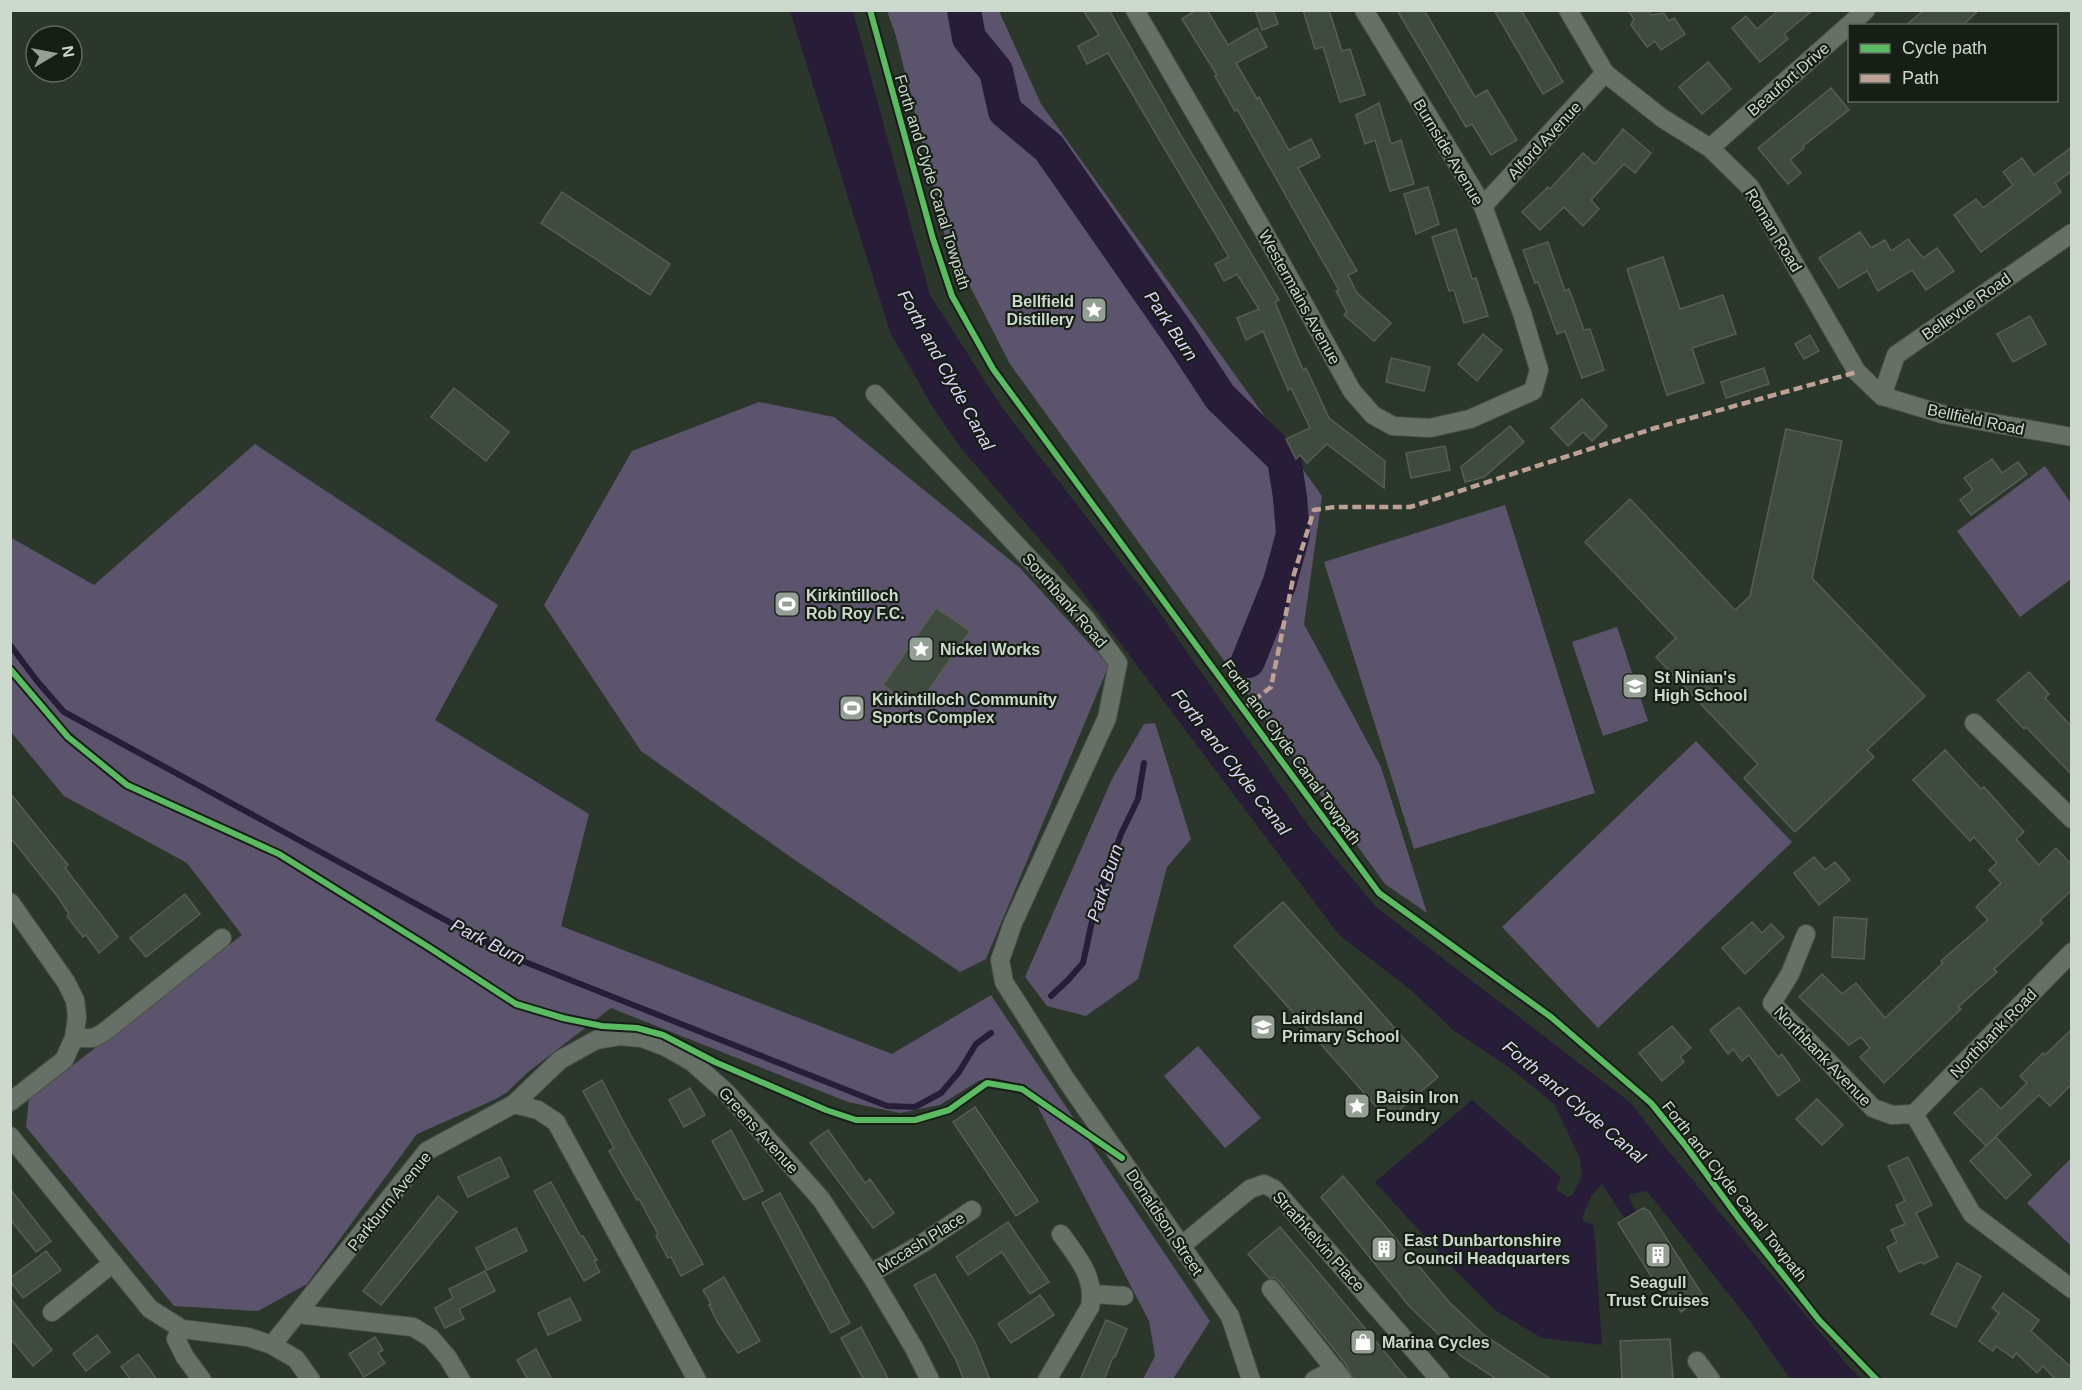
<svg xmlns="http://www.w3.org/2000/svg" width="2082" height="1390" viewBox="0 0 2082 1390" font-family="Helvetica,sans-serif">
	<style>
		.green { fill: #5c536c }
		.water { fill: #281d39 }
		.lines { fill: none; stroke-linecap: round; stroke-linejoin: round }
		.stream { stroke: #281d39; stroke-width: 6 }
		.river { stroke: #281d39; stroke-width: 34 }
		.building { fill: #404b40; stroke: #555f55; stroke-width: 1.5 }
		.minor-casing { stroke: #495249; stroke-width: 20 }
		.minor { stroke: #677067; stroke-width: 18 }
		.quiet { stroke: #bda197; stroke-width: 4.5; stroke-dasharray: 9 4.5; stroke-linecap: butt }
		.cycleway-casing { stroke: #161f16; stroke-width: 10 }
		.cycleway { stroke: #5cba63; stroke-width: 6 }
		.labels { text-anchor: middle; stroke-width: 4.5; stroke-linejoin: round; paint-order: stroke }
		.street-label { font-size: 16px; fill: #cdd9cd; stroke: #161f16 }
		.poi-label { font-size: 16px; font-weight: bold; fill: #cdd9cd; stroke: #161f16; text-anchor: start }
		.water-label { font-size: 18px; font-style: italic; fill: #dfd1f7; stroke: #161f16 }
	</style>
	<rect width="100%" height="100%" fill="#2c372c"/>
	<!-- green -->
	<g class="green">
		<path d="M887 11H999L1041 104 1322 496 1304 624 1381 767 1427 913 1385 884 1010 364 946 240 896 36Z"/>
		<path d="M759 402 834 417 1020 568 1109 665 986 959 960 972 792 858 641 751 544 605 632 451Z"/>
		<path d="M255 444 498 605 435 720 589 814 561 926 892 1054 991 995 1210 1321 1173 1379H1143L1155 1356 1149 1321 1027 1086 994 1078 980 1080 940 1105 900 1113 848 1102 611 1008 528 1072 506 1093 496 1099 417 1134 307 1284 258 1311 174 1306 26 1127 29 1099 242 935 187 863 64 796 11 732 10 537 94 585Z"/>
		<path d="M2045 466 2071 503V579L2020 617 1957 531Z"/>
		<path d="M1505 505 1595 793 1414 849 1324 562Z"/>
		<path d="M1617 627 1648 721 1603 736 1572 642Z"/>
		<path d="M1155 723 1191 839 1167 867 1138 979 1086 1016 1047 1006 1025 977 1112 779 1144 724Z"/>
		<path d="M1696 741 1792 842 1598 1028 1502 927Z"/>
		<path d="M1198 1046 1261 1118 1225 1148 1164 1076Z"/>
		<path d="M2071 1158V1246L2027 1203Z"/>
	</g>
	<!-- water -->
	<path class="water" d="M790 11H853L930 295 1001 406 1155 606 1310 828 1376 907 1631 1103 1665 1147 1849 1367 1862 1379H1790L1749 1320 1647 1191 1630 1194 1629 1198 1636 1212 1625 1219 1602 1184 1592 1195 1582 1218 1585 1222 1594 1225 1602 1345 1542 1338 1496 1311 1454 1269 1375 1182 1472 1100 1561 1177 1556 1189 1567 1197 1573 1195 1582 1176 1580 1158 1554 1104 1514 1071 1453 1030 1411 990 1339 935 1064 568 961 448 932 406 890 332Z"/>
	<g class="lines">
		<!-- stream -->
		<g class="stream">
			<path d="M10 645 37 681 64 712 515 958 887 1106 915 1107 941 1093 959 1072 976 1044 991 1033"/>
			<path d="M1051 996 1068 980 1083 963 1096 903 1121 834 1138 799 1144 763"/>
		</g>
		<!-- river -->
		<path class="river" d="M964 10 969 38 996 71 1005 111 1049 148 1182 339 1220 397 1284 459 1290 497 1293 534 1280 582 1248 661"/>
	</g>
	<!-- building -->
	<g class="building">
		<path d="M1083 10H1109L1179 132 1279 300 1275 302 1303 370 1306 368 1329 418 1385 461 1384 488 1327 444 1307 463 1300 455 1296 459 1286 439 1310 428 1291 388 1288 390 1263 331 1246 340 1237 318 1259 309 1237 274 1224 281 1215 264 1229 257 1108 53 1087 64 1078 46 1099 35Z"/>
		<path d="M1196 10H1207L1228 45 1257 28 1267 47 1236 63 1257 99 1259 97 1289 150 1311 139 1320 157 1298 168 1357 271 1348 275 1357 293 1391 323 1374 341 1344 315 1347 312 1336 291 1339 290 1237 109 1235 111 1215 76 1217 75 1182 19Z"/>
		<path d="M1255 10H1273L1278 24 1262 30Z"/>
		<path d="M1303 10H1329L1342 51 1350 49 1365 95 1340 102 1323 47 1315 49Z"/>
		<path d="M1397 10H1424L1475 97 1487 90 1517 140 1491 155 1472 124 1466 127Z"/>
		<path d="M1494 10H1521L1563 82 1543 94Z"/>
		<path d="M1628 10H1648L1651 15 1664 13 1669 21 1674 18 1685 34 1661 50 1655 41 1647 47 1631 25 1634 19Z"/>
		<path d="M1779 10H1813L1784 34 1788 39 1760 62 1732 28 1746 16 1757 29Z"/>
		<path d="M1924 10H1979L1962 26H1905Z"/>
		<path d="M1708 62 1731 89 1702 114 1679 87Z"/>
		<path d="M1831 88 1849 110 1803 146 1804 148 1790 160 1801 173 1788 184 1758 148Z"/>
		<path d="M1379 103 1391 144 1401 140 1414 184 1390 191 1375 140 1365 144 1356 115Z"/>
		<path d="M1623 129 1651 153 1635 173 1624 164 1591 200 1599 209 1583 226 1564 207 1540 230 1522 212 1548 187 1550 189 1583 153 1595 164Z"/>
		<path d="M2072 147V171L2055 183 2061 192 1981 252 1954 215 1976 199 1983 208 2013 185 2003 172 2022 158 2034 175Z"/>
		<path d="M1428 187 1439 224 1416 234 1404 194Z"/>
		<path d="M562 192 670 264 650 295 541 223Z"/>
		<path d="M1456 229 1472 279 1476 278 1488 316 1464 323 1454 290 1449 291 1432 237Z"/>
		<path d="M1860 232 1871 248 1885 240 1891 251 1908 239 1923 258 1937 248 1954 271 1926 290 1912 270 1878 291 1867 271 1839 288 1819 258Z"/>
		<path d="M1548 242 1565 291 1569 289 1584 330 1590 329 1604 370 1582 378 1565 331 1557 334 1538 282 1535 283 1523 250Z"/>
		<path d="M1663 257 1680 309 1723 295 1736 334 1692 348 1704 383 1667 395 1627 269Z"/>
		<path d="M2030 316 2046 344 2013 362 1997 334Z"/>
		<path d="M1483 334 1502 350 1477 381 1458 364Z"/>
		<path d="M1810 335 1819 351 1804 359 1795 344Z"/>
		<path d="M1391 358 1430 367 1424 391 1386 382Z"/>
		<path d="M1764 368 1769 384 1726 398 1721 382Z"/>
		<path d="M454 388 509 432 486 461 431 417Z"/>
		<path d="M1582 399 1607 426 1592 441 1583 432 1568 446 1551 428Z"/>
		<path d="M1510 426 1524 442 1484 477 1465 482 1461 467Z"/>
		<path d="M1786 429 1842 441 1812 578 1925 696 1867 750 1874 757 1795 832 1744 778 1758 764 1656 657 1676 638 1585 542 1630 499 1735 610 1750 596Z"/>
		<path d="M1445 446 1450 470 1411 478 1406 453Z"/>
		<path d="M1992 459 2002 473 2018 462 2027 474 1971 515 1960 500 1973 490 1964 478Z"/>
		<path d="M936 608 970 631 916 708 883 685Z"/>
		<path d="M2029 672 2049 694 2045 698 2072 727V775L2026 727 2024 729 1997 700Z"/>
		<path d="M1945 750 1981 789 1984 787 2024 832 2016 839 2039 865 2056 848 2072 865V890L2040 920 2043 923 1994 969 1997 972 1958 1007 1961 1009 1884 1083 1860 1057 1870 1048 1861 1037 1849 1045 1799 997 1822 974 1842 994 1856 983 1885 1018 1943 963 1941 961 1988 920 1976 907 2001 883 1989 870 1997 863 1974 837 1970 841 1913 780Z"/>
		<path d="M10 793 68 865 65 868 118 937 99 953 86 935 83 937 67 916 69 914 58 897 10 837Z"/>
		<path d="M1814 857 1825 870 1835 862 1850 880 1819 905 1794 873Z"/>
		<path d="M185 894 200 914 146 957 130 938Z"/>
		<path d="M1283 902 1438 1077 1388 1120 1234 946Z"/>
		<path d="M1834 917 1867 919 1864 959 1832 957Z"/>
		<path d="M1752 922 1762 933 1771 924 1784 937 1745 974 1722 948Z"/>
		<path d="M1739 1007 1778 1057 1782 1054 1800 1080 1778 1096 1749 1055 1742 1061 1733 1049 1728 1054 1710 1030Z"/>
		<path d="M1672 1026 1691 1048 1680 1057 1684 1062 1662 1081 1639 1053Z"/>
		<path d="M2072 1029V1084L2050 1106 2039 1095 1986 1146 1954 1113 1981 1088 2001 1109 2027 1083 2020 1076 2043 1053 2045 1055Z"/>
		<path d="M602 1080 624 1123 703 1264 681 1276 671 1257 668 1258 656 1236 658 1234 639 1199 637 1200 609 1151 614 1148 583 1091Z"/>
		<path d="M690 1088 705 1115 684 1127 669 1100Z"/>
		<path d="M1817 1099 1843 1125 1822 1145 1796 1119Z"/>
		<path d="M975 1107 1038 1201 1016 1216 953 1122Z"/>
		<path d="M731 1130 763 1191 744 1200 712 1141Z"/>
		<path d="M828 1130 865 1183 870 1179 894 1213 873 1228 810 1143Z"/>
		<path d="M1996 1137 2031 1175 2006 1199 1970 1161Z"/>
		<path d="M500 1157 509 1177 468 1197 458 1177Z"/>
		<path d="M1908 1157 1932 1205 1916 1213 1938 1257 1923 1264 1921 1262 1899 1272 1887 1247 1897 1242 1891 1230 1905 1224 1896 1205 1905 1201 1888 1166Z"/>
		<path d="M1343 1176 1449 1302 1484 1335 1552 1380H1498L1461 1356 1409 1306 1321 1197Z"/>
		<path d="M551 1182 581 1237 583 1236 597 1260 594 1261 600 1272 584 1281 534 1191Z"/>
		<path d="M10 1189 51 1241 36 1252 10 1219Z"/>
		<path d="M780 1193 850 1323 831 1333 762 1203Z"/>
		<path d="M438 1196 457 1212 381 1305 363 1291Z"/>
		<path d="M1643 1208 1649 1211 1704 1297 1681 1312 1665 1288 1659 1289 1618 1223Z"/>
		<path d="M1008 1222 1049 1282 1030 1294 1002 1252 968 1275 956 1257Z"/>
		<path d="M1280 1227 1319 1273 1408 1380H1354L1345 1363 1280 1282 1275 1278H1269L1248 1254Z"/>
		<path d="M516 1228 527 1251 487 1270 476 1248Z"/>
		<path d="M46 1251 61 1270 23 1298 10 1281V1278Z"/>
		<path d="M1957 1263 1981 1276 1956 1327 1931 1314Z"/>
		<path d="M485 1271 495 1291 459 1309 464 1319 445 1328 435 1308 453 1298 449 1289Z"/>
		<path d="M935 1274 975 1342 990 1380H964L956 1360 914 1285Z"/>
		<path d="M724 1277 760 1341 738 1353 718 1323 709 1305 711 1304 703 1290Z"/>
		<path d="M2003 1293 2039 1320 2031 1331 2072 1368V1380H2056L2043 1366 2037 1373 2016 1353 2013 1358 1996 1346 1993 1351 1979 1341 1999 1313 1992 1308Z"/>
		<path d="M1040 1295 1054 1315 1011 1343 998 1324Z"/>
		<path d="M10 1298 52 1350 33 1366 10 1338Z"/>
		<path d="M570 1298 581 1320 548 1335 538 1313Z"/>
		<path d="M1106 1320 1127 1329 1115 1357H1113L1104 1380H1080Z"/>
		<path d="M861 1327 889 1380H864L841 1338Z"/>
		<path d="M97 1335 110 1352 86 1371 73 1354Z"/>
		<path d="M375 1337 383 1350 378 1353 385 1363 364 1377 349 1354Z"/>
		<path d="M1670 1339 1673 1380H1622L1620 1341Z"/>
		<path d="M536 1349 552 1380H528L517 1360Z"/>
		<path d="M138 1354 148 1367 157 1380H131L121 1367Z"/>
	</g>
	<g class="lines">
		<!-- minor casing -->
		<g class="minor-casing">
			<g id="minor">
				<path d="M1135 10 1264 232 1352 391 1373 415 1393 426 1430 428 1470 419 1533 391 1539 370 1522 313 1483 206 1364 10"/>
				<path d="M1568 10 1605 73 1662 118 1710 148 1750 187 1857 372 1882 396 1942 414 2072 437"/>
				<path d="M1710 148 1866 10"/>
				<path d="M1483 206 1605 73"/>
				<path d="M875 394 1085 618 1118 663 1107 718 1013 923 1000 960 1004 982 1067 1081 1230 1316 1251 1380"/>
				<path d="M1882 396 1896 355 2072 233"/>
				<path d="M1974 723 2072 819"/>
				<path d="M10 902 66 982 75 1000 77 1017 74 1038 64 1060 10 1102"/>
				<path d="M1806 934 1790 974 1772 1003 1873 1108 1892 1115 1914 1114"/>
				<path d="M74 1038H93L103 1033 222 938"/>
				<path d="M514 1104 538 1110 556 1122 697 1380"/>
				<path d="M1914 1114 1972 1214 2072 1289"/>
				<path d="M1914 1114 2072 952"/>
				<path d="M10 1136 150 1309 182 1329 248 1337 272 1345 296 1359 311 1380"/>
				<path d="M1181 1246 1250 1189 1264 1184 1274 1189 1440 1380"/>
				<path d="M870 1274 923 1243 972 1210"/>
				<path d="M1271 1289 1343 1380"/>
				<path d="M1093 1294 1124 1296"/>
				<path d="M52 1312 113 1263"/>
				<path d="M298 1314 413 1327 431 1338 448 1358 461 1380"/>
				<path d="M182 1329 176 1339 185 1357 202 1380"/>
				<path d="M272 1345 427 1151 514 1104 560 1060 596 1040 620 1036 642 1038 666 1047 692 1062 726 1092 821 1199 870 1274 914 1348 930 1380"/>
				<path d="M1697 1361 1711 1380"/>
				<path d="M1047 1380 1090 1307C1096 1277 1077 1257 1061 1234"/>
				<path d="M1314 1380 1335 1369"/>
			</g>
		</g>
		<!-- minor -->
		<use href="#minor" class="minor"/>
		<!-- quiet -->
		<path class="quiet" d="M1243 709 1271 687 1294 574 1314 510 1335 507H1410L1655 428 1857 372"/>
		<!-- cycleway casing -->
		<g class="cycleway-casing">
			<g id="cycleway">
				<path d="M870 10 933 239 952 296 993 369 1243 709 1379 893 1551 1017 1651 1103 1685 1145 1740 1220 1819 1320 1877 1380"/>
				<path d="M10 669 68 737 127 785 279 854 430 948 516 1004 563 1018 602 1026 637 1028 663 1035 715 1062 826 1110 856 1120H915L949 1110 987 1083 1022 1089 1122 1158"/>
			</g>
		</g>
		<!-- cycleway -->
		<use href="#cycleway" class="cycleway"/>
	</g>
	<!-- icons -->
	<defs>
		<g id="sight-square" transform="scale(1.35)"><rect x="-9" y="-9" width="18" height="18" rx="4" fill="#95a095" stroke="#161f16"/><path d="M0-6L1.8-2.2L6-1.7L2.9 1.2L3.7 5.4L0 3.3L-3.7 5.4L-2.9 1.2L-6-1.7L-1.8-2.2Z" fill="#fff"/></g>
		<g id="stadium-square" transform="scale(1.35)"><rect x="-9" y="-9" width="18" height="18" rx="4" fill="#95a095" stroke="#161f16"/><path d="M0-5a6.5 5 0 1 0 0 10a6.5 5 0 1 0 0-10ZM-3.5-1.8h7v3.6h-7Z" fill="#fff"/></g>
		<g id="school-square" transform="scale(1.35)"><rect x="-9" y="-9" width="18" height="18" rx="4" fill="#95a095" stroke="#161f16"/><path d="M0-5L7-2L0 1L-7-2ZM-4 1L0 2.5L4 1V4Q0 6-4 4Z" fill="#fff"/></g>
		<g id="building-square" transform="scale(1.35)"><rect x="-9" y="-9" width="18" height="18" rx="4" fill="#95a095" stroke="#161f16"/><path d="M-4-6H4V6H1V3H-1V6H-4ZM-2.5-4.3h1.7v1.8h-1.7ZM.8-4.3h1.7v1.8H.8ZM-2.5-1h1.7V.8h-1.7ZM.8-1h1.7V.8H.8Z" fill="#fff"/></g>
		<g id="shop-square" transform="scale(1.35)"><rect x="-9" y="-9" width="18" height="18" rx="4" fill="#95a095" stroke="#161f16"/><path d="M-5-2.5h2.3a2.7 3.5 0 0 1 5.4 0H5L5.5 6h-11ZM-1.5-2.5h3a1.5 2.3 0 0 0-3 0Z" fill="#fff"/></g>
	</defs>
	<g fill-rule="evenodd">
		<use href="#sight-square" x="1094" y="310"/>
		<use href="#stadium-square" x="787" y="604"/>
		<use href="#sight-square" x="921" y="649"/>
		<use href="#school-square" x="1635" y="686"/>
		<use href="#stadium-square" x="852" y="708"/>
		<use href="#school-square" x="1263" y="1027"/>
		<use href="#sight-square" x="1357" y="1106"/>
		<use href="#building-square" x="1384" y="1249"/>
		<use href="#building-square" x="1658" y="1255"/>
		<use href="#shop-square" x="1363" y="1342"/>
	</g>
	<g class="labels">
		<!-- street labels -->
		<g class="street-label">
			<text transform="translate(1788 79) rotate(-41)" y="6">Beaufort Drive</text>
			<text transform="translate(1544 140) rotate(-47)" y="6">Alford Avenue</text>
			<text transform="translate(1449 152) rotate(59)" y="6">Burnside Avenue</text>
			<text transform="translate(933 182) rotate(73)" y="6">Forth and Clyde Canal Towpath</text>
			<text transform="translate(1774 230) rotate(59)" y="6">Roman Road</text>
			<text transform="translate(1300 297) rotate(61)" y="6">Westermains Avenue</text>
			<text transform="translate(1966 306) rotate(-35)" y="6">Bellevue Road</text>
			<text transform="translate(1976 419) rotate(12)" y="6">Bellfield Road</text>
			<text transform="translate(1065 600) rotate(49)" y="6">Southbank Road</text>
			<text transform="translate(1292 752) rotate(54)" y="6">Forth and Clyde Canal Towpath</text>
			<text transform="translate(1993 1033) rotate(-46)" y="6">Northbank Road</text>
			<text transform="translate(1823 1056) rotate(46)" y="6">Northbank Avenue</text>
			<text transform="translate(759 1130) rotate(48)" y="6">Greens Avenue</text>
			<text transform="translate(1735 1191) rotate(52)" y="6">Forth and Clyde Canal Towpath</text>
			<text transform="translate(389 1201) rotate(-51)" y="6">Parkburn Avenue</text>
			<text transform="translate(1165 1222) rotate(56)" y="6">Donaldson Street</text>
			<text transform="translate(1319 1241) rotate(48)" y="6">Strathkelvin Place</text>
			<text transform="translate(921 1242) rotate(-32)" y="6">Mccash Place</text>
		</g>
		<!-- poi labels -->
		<g class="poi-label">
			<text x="1074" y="307" text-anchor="end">Bellfield<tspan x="1074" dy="18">Distillery</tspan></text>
			<text x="806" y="601">Kirkintilloch<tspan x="806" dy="18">Rob Roy F.C.</tspan></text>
			<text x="940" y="655">Nickel Works</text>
			<text x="1654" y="683">St Ninian's<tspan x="1654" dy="18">High School</tspan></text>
			<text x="872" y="705">Kirkintilloch Community<tspan x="872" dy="18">Sports Complex</tspan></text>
			<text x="1282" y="1024">Lairdsland<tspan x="1282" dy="18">Primary School</tspan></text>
			<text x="1376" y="1103">Baisin Iron<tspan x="1376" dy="18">Foundry</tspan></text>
			<text x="1404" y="1246">East Dunbartonshire<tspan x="1404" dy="18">Council Headquarters</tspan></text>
			<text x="1658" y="1288" text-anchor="middle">Seagull<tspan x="1658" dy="18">Trust Cruises</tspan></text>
			<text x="1382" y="1348">Marina Cycles</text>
		</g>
		<!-- water labels -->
		<g class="water-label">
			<text transform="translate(1171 326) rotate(56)" y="6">Park Burn</text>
			<text transform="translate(946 370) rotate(61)" y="6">Forth and Clyde Canal</text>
			<text transform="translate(1231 762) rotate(52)" y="6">Forth and Clyde Canal</text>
			<text transform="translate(1105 883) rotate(-72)" y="6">Park Burn</text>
			<text transform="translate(488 942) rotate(27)" y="6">Park Burn</text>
			<text transform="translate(1574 1102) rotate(40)" y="6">Forth and Clyde Canal</text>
		</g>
	</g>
	<!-- border -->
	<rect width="2082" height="1390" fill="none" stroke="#cdd9cd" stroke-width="24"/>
	<!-- legend -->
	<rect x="1848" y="24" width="210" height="78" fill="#161f16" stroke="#5f695f" stroke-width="1.5"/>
	<rect x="1860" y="44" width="30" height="9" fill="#5cba63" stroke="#5f695f" stroke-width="1.5"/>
	<text x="1902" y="54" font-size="18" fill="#cdd9cd">Cycle path</text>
	<rect x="1860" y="74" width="30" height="9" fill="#bda197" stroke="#5f695f" stroke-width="1.5"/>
	<text x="1902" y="84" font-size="18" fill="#cdd9cd">Path</text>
	<!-- north arrow -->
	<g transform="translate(54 54) rotate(80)"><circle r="28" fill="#161f16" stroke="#5f695f" stroke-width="1.5"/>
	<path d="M0-4.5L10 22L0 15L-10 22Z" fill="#95a095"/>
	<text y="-9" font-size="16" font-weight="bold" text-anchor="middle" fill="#cdd9cd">N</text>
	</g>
</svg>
